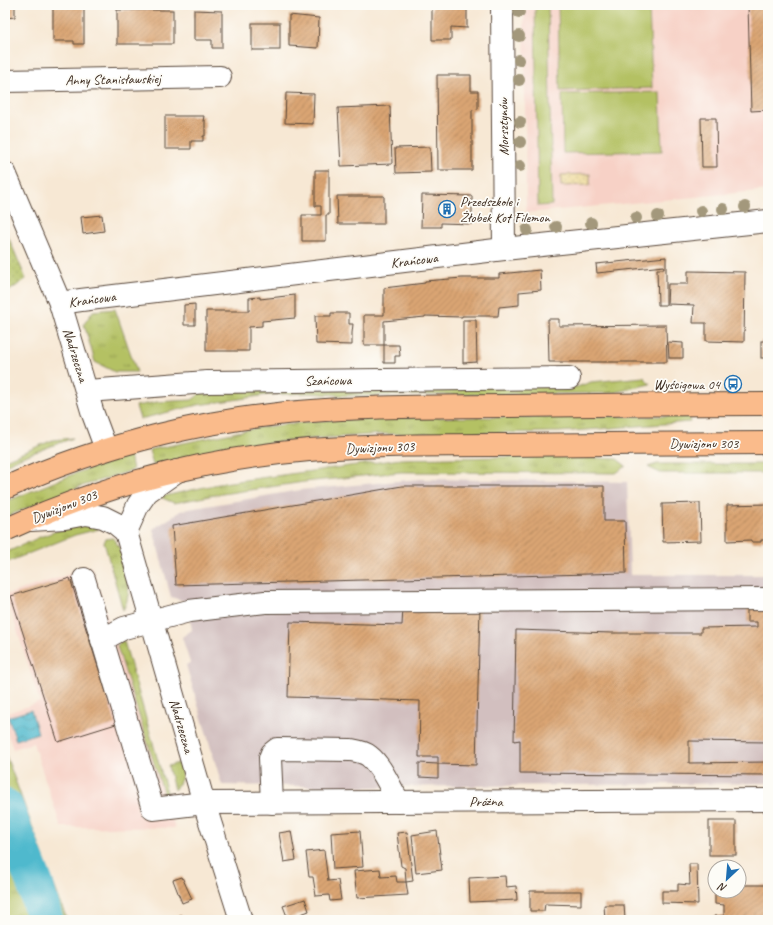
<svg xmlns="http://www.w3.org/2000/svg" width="773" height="925" viewBox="0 0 773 925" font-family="Caveat,sans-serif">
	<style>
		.built { fill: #f7d1c6 }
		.industrial { fill: #d2bfbf }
		.grass { fill: url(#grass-tufts); stroke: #787640 }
		.sand { fill: url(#sand-dots); stroke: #94825e }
		.park { fill: #b4c163; stroke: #787640 }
		.garden { fill: url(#garden-dots); stroke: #787640 }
		.water { fill: url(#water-waves); stroke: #467276 }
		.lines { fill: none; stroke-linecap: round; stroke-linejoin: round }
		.river { stroke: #50b9cd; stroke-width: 37 }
		.building { fill: url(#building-hatch) }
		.minor-casing { stroke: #574639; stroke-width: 24 }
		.major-casing { stroke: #574639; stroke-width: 24 }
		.minor { stroke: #fff; stroke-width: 22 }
		.major { stroke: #fabb8b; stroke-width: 22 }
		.tree { fill: #a3987b }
		.labels { text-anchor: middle; stroke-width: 3.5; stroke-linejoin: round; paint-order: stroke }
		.street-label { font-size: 14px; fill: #3b2a1e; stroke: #fdfcf7 }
		.poi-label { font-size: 14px; fill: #3b2a1e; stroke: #fdfcf7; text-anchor: start }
	</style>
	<defs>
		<pattern id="grass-tufts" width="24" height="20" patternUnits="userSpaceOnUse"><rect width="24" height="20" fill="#b4c163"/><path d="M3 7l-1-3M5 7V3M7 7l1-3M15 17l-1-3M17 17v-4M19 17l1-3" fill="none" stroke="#949d51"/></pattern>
		<pattern id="sand-dots" width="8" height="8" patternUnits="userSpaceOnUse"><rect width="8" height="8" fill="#eeda9e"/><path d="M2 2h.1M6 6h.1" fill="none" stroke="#cdbb88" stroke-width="1.8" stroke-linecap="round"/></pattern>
		<pattern id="garden-dots" width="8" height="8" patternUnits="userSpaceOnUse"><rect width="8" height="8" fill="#b4c163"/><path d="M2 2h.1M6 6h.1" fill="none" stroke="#949d51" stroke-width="1.8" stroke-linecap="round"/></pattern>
		<pattern id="water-waves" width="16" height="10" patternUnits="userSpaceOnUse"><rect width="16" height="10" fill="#50b9cd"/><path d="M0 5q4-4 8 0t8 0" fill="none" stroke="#4497a6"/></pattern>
		<pattern id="building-hatch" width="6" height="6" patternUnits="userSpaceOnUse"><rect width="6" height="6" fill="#daa573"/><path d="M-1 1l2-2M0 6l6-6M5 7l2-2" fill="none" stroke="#b2875e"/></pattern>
	</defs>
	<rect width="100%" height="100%" fill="#fdfcf7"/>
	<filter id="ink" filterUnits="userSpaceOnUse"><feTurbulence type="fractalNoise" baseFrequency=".025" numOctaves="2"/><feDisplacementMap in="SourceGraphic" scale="8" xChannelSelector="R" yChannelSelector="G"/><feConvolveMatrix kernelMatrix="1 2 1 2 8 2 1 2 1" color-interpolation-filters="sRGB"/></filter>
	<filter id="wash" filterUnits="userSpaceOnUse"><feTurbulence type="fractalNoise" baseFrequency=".012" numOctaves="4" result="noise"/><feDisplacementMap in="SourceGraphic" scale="16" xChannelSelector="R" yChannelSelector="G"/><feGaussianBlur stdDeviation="0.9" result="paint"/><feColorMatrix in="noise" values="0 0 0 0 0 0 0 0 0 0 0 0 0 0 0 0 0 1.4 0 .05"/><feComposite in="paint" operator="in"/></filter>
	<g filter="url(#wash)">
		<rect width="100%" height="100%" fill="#f7e8d4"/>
		<!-- built -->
		<g class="built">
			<path d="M524 5H768V190L526 213Z"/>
			<path d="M92 567 109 622 175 828 61 827 33 743 13 749 5 726V714L40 702 6 595Z"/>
		</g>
		<!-- industrial -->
		<path class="industrial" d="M420 479 627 482 630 575H768V783L365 787 222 785 186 665 190 663 182 637 192 630 189 611 187 602 171 597 153 529 183 510 300 490Z"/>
		<!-- grass -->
		<g class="grass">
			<path d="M115 309 137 372H115L95 362 84 324 93 311Z"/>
			<path d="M644 377 650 384 612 393 354 396 309 393 267 395 198 405 140 419 136 406 157 402 192 400 196 397 201 392 529 385 577 387 591 382Z"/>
			<path d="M690 416V422L559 432 383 434 294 440 239 447 153 465 149 450 257 428 315 421 374 418Z"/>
			<path d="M73 438 22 457 5 465V460L53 440Z"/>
			<path d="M130 455 133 470 79 487 5 517V502L76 473Z"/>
			<path d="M553 456 617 459 626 466 616 473 401 472 304 482 215 495 174 503 160 497 223 483 401 459Z"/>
			<path d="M657 464H768V473H660L648 467Z"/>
			<path d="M76 524 90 525 99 529 75 535 5 563V553L40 537Z"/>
			<path d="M113 538C127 556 135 589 123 610L104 542 106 539Z"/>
			<path d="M121 641H124L168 796 165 798 117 646Z"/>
			<path d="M5 753 67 920H5Z"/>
			<path d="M181 762C184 773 182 782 174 790L168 766Z"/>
		</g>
		<!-- sand -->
		<path class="sand" d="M590 174V185L561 186V175Z"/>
		<!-- park -->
		<g class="park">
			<path d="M535 5H548L552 205 538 206Z"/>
			<path d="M558 5H649L652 88 560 91Z"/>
			<path d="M660 92 662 151 563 153 562 94Z"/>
		</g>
		<!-- garden -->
		<path class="garden" d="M5 229 26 279 5 294Z"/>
		<!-- water -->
		<path class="water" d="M31 710 38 733 16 740 8 717Z"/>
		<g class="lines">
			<!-- river -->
			<path class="river" d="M5 807 35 884 45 920"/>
		</g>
		<g id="blocks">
			<!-- building -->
			<g class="building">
				<path d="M5 5H15V17L5 18Z"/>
				<path d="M53 5H84V44H74V41H53Z"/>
				<path d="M432 5H467V28L451 27V40H432Z"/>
				<path d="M748 5H768V110L751 111Z"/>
				<rect x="117" y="10" width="56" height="34"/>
				<path d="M194 10 222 11V48H212V40H194Z"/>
				<path d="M289 15 319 18 318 48 289 46Z"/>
				<rect x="252" y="23" width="28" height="27"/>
				<path d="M437 75H471V91H478V109L472 110V170H438Z"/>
				<path d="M286 93 314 94 313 124 285 123Z"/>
				<path d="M390 106 392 164 341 166 338 108Z"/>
				<path d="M165 116H204L203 121 205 120V136H203V141H191V149H165Z"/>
				<path d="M701 118H716L717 167H702Z"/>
				<path d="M430 147 431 172 396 173 395 148Z"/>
				<path d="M315 170H329V215H326V241H302V215H321V206H315Z"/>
				<path d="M422 195 472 196V224L441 223V227H421Z"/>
				<path d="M337 196H384V224H338Z"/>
				<path d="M102 215 104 231 83 234 81 217Z"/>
				<path d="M666 257V305H658L657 269H664V266L597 273 596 264Z"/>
				<path d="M540 270 541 290 519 292V305L499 307 498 316H462V317L425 316V317L384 321V345H364V315H384V288L425 283V281L462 278H499V274Z"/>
				<path d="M688 271 745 272 744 342 706 341V323H693L694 305 667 304 668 284H688Z"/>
				<path d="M295 295V318L262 321V326L249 327V351H206V311H249V298L260 297V299Z"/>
				<path d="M195 304V325H184V305Z"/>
				<path d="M331 313H349V324H353L352 333V345L316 344 315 316H331Z"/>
				<path d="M548 319H559V326L666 325 667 362H549Z"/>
				<path d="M463 320H476L477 362 463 363Z"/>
				<rect x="761" y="341" width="7" height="17"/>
				<path d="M668 342 683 343V358H669Z"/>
				<path d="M384 345H399L400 356H395V363H384Z"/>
				<path d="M402 486H604V521H625L626 573 176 585 172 526Z"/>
				<path d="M700 503 701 541 663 542 662 504Z"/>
				<path d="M768 504V540H761V542H751V540L727 541V505Z"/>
				<path d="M70 578 116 724 58 742 11 596Z"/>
				<path d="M747 605H768V742L689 741V763L768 762V775L520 773V740L514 741 516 630 612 633H701V628L757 627V622H747Z"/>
				<path d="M480 607 476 765 438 764V778L419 777V763L438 764V757H419L420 701 288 697 290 622 402 625 403 608Z"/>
				<rect x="709" y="821" width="27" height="34"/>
				<path d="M291 831 296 860 284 862 279 833Z"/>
				<path d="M360 831 363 867 333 869 331 833Z"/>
				<path d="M437 831 442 870 416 873 412 835Z"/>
				<path d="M407 832 413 881 406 882 408 895 357 898 354 871 380 869 381 877 396 876 397 882H406L405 868 401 866 397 833Z"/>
				<path d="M324 850 328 881 338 880 341 900 330 901 329 895 316 896 313 877H309L306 852Z"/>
				<path d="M689 864H697L698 904 662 903V891H678V884L690 885Z"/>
				<path d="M505 876 506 887 516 886 517 900 470 902 469 878Z"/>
				<path d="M182 877 192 899 182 903 173 880Z"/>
				<path d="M739 885H768V920H714V916H724V905L715 904V891H739Z"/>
				<path d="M530 891H581V905L545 904 544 911H530Z"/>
				<path d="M305 899 309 911 288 919 283 906Z"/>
				<path d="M604 905H624L625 919 605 920Z"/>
				<path d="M181 915 182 920H162V919Z"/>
			</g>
		</g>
	</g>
	<g filter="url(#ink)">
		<use href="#blocks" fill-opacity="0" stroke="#574639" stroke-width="1"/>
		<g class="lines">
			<!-- minor casing -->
			<g class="minor-casing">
				<g id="minor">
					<path d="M502 5 504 249"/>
					<path d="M5 81 220 77"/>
					<path d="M5 173 60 303 93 414 106 449"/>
					<path d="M60 303 81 300 504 249 768 221"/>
					<path d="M87 391 207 382 569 378"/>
					<path d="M31 520 65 518 86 514 103 517 115 523 126 532 138 505 147 492 177 471"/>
					<path d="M126 532 204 803 241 920"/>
					<path d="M84 579 153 809 204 803 768 800"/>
					<path d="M102 640 124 628 189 611 265 602 768 599"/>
					<path d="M272 803 270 758 272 753 277 749 351 750C357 751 364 752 369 756 382 766 390 788 399 802"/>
				</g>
			</g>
			<!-- major casing -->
			<g class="major-casing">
				<g id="major">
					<path d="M5 488C105 443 216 416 325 410 387 406 449 406 511 406 597 405 682 404 768 404"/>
					<path d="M5 530C101 486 204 459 309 450 373 445 438 445 503 445 591 444 680 443 768 443"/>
				</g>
			</g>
			<!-- minor -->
			<use href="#minor" class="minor"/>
			<!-- major -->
			<use href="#major" class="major"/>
		</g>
		<!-- trees -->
		<g class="tree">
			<circle cx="519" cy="12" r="6"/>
			<circle cx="519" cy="36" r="6"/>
			<circle cx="519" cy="60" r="6"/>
			<circle cx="519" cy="80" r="6"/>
			<circle cx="520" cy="122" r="6"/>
			<circle cx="520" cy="142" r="6"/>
			<circle cx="520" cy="166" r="6"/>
			<circle cx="745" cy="207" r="6"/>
			<circle cx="723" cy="209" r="6"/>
			<circle cx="701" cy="211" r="6"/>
			<circle cx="658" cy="216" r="6"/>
			<circle cx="636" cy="218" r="6"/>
			<circle cx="591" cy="223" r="6"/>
			<circle cx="556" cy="227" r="6"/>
			<circle cx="527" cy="230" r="6"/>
		</g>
	</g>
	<!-- icons -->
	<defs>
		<g id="building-ring" transform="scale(0.9)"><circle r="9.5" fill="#fdfcf7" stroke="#1f6fb2" stroke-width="1.5"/><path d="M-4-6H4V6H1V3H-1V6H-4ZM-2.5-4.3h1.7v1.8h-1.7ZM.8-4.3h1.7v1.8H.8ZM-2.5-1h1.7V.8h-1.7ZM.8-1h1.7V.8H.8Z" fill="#1f6fb2"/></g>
		<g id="bus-ring" transform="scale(0.9)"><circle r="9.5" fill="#fdfcf7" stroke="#1f6fb2" stroke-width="1.5"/><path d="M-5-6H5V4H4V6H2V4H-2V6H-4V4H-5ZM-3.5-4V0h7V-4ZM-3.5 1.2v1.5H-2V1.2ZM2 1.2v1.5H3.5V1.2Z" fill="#1f6fb2"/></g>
	</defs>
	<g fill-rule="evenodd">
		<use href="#building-ring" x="447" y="209"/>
		<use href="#bus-ring" x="733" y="384"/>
	</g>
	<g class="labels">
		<!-- street labels -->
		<g class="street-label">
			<text transform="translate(113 79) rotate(-1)" y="5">Anny Stanisławskiej</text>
			<text transform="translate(503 127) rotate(-91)" y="5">Morsztynów</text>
			<text transform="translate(414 260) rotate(-7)" y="5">Krańcowa</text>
			<text transform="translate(92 299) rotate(-8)" y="5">Krańcowa</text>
			<text transform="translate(76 355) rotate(73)" y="5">Nadrzeczna</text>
			<text transform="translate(328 380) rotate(-1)" y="5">Szańcowa</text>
			<text x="704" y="448">Dywizjonu 303</text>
			<text transform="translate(380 447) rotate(-2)" y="5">Dywizjonu 303</text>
			<text transform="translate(64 506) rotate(-21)" y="5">Dywizjonu 303</text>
			<text transform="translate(182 726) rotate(74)" y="5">Nadrzeczna</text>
			<text x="486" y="806">Próżna</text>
		</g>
		<!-- poi labels -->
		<g class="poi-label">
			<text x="460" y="206">Przedszkole i<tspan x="460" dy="16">Żłobek Kot Filemon</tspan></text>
			<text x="720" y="389" text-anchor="end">Wyścigowa 04</text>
		</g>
	</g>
	<!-- margin -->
	<rect width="773" height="925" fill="none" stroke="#fdfcf7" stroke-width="20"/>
	<!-- north arrow -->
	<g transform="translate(727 879) rotate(206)"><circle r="19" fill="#fdfcf7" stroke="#afa8a0"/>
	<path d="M0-3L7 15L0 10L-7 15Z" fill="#1f6fb2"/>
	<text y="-6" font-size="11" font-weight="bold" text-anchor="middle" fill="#3b2a1e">N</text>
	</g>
</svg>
